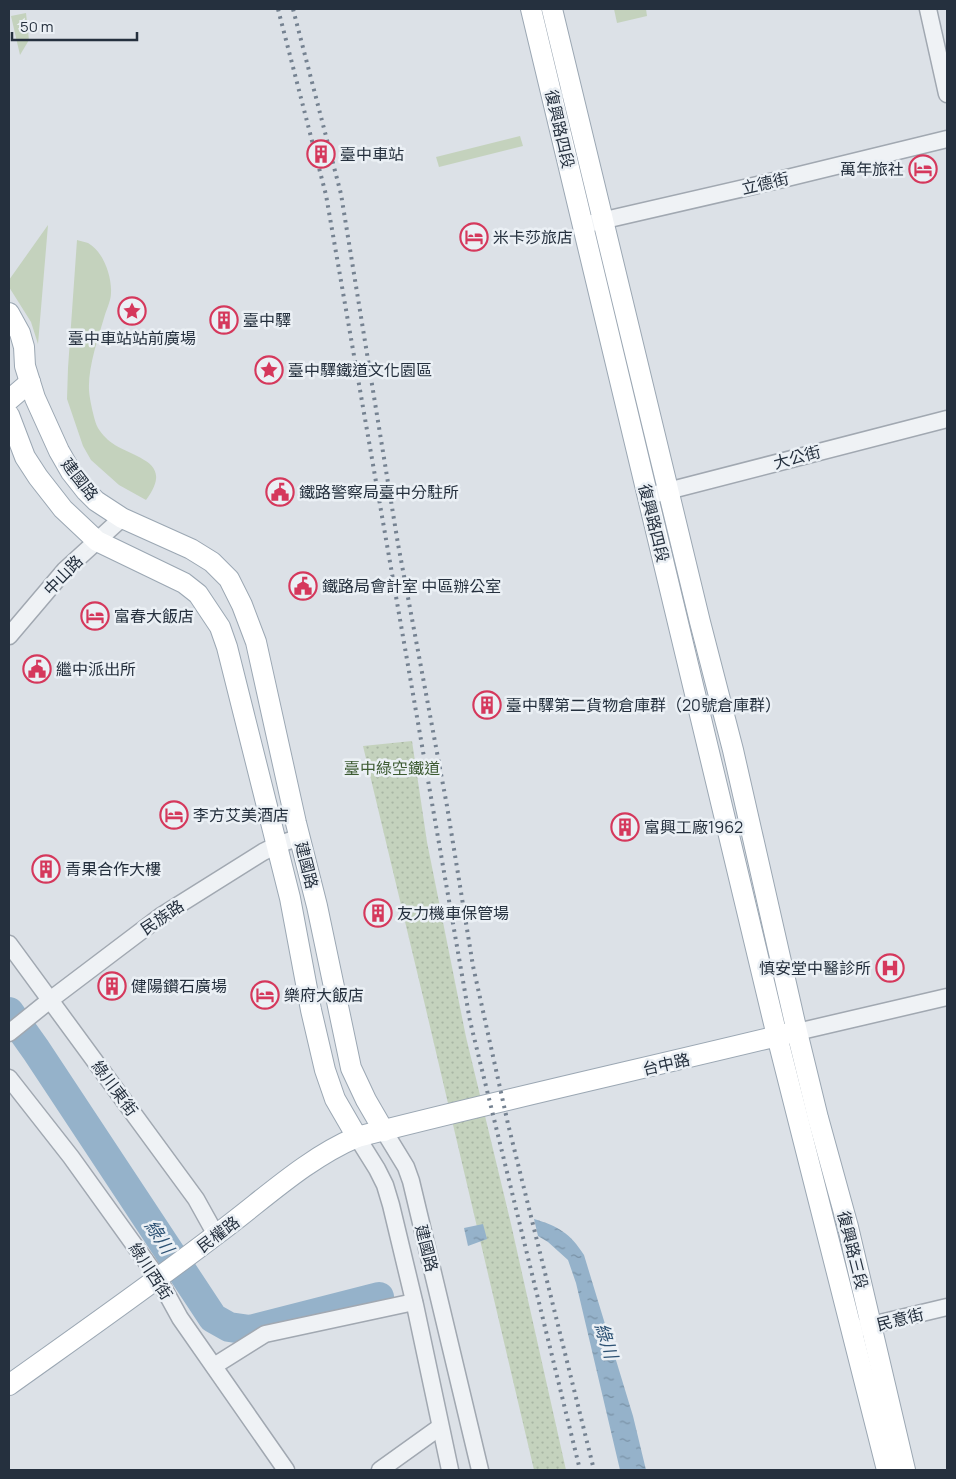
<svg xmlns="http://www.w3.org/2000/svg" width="956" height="1479" viewBox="0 0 956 1479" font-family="Manrope,'Noto Sans TC',sans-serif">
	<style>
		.grass { fill: #c4d2bd }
		.park { fill: url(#park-dots) }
		.water { fill: url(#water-ripples) }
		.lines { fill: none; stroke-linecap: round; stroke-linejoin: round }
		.river { stroke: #95b2ca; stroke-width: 30 }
		.minor-casing { stroke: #a1a8b1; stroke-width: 19 }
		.major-casing { stroke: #9ba7b3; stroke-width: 22 }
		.minor { stroke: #eff2f5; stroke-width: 16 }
		.major { stroke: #fff; stroke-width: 20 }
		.rail { stroke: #758291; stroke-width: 4; stroke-dasharray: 2.5 5; stroke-linecap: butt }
		.labels { text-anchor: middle; stroke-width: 5; stroke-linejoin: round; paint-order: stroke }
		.street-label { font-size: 16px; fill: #25303e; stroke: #ebf0f5 }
		.poi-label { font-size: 16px; fill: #25303e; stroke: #ebf0f5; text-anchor: start }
		.park-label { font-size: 16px; fill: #3d5b32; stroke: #ebf0f5 }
		.water-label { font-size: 18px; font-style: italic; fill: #2d5274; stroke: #ebf0f5 }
	</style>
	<defs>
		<pattern id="park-dots" width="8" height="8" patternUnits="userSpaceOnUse" patternTransform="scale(1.25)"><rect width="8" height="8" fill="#c4d2bd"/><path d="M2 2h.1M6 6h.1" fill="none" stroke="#a8b5a4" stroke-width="1.8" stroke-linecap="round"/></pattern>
		<pattern id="water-ripples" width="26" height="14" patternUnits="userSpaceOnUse" patternTransform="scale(1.25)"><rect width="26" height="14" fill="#95b2ca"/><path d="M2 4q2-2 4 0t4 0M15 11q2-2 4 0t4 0" fill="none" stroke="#7991a5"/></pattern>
	</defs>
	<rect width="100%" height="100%" fill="#dce1e7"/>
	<!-- grass -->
	<g class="grass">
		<path d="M614 9H646L647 16 617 23Z"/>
		<path d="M26 13 29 40 20 55 11 16Z"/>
		<path d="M520 136 523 146 439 167 436 157Z"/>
		<path d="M48 225 38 344 31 322 9 287V280Z"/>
		<path d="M77 240C80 241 85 242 88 243 103 251 112 276 111 293 111 301 106 310 104 318 98 338 88 368 89 389 89 397 94 419 97 426 99 431 107 440 112 443 135 459 175 461 146 500L119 485 91 460 83 446 67 399 68 368Z"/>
	</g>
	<!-- park -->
	<path class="park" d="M412 741 427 842 466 1037 511 1224 566 1470H534L424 1001 363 746Z"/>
	<!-- water -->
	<g class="water">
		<path d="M534 1219C558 1226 570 1233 584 1255L633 1416 646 1470H620L576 1283 568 1260 548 1242 538 1236Z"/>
		<path d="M483 1224 487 1239 468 1246 464 1228Z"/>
	</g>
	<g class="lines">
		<!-- river -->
		<path class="river" d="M9 1012 36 1050 213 1318 229 1327 250 1330 379 1297"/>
		<!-- minor casing -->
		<g class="minor-casing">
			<g id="minor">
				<path d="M928 9 947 94"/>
				<path d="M592 223 783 179 947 139"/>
				<path d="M656 494 947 419"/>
				<path d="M9 636 65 570 122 518"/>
				<path d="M9 944 196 1199 216 1235"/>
				<path d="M797 1032 947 997"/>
				<path d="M9 1033 50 1000 161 916 263 852 277 845 300 837"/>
				<path d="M9 1078 71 1157 158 1278 180 1318 286 1470"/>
				<path d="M384 1131 406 1167 411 1181 480 1470"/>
				<path d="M357 1137 377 1169 385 1185 391 1205 415 1305 450 1470"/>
				<path d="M859 1328 947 1307"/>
				<path d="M214 1366 265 1334 414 1302"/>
				<path d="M380 1470 440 1427"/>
			</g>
		</g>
		<!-- major casing -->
		<g class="major-casing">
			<g id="major">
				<path d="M531 9 777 1036 887 1470"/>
				<path d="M552 9 700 622 733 750 797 1032 818 1118 848 1227 905 1470"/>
				<path d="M9 313 20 333 24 347 25 366 35 398 59 451 71 472 86 491 96 501 122 518 191 549 212 562 229 579 242 605 256 642 296 823 317 906 351 1068 366 1100 384 1131"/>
				<path d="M9 400 30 382"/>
				<path d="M9 415 25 457 38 477 63 509 97 541 184 583 198 594 220 627 227 647 290 898 311 1010 325 1070 335 1099 357 1137"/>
				<path d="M9 1385C79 1335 149 1286 217 1234 262 1201 305 1159 357 1137 501 1100 646 1068 790 1033"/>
			</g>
		</g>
		<!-- minor -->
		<use href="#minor" class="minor"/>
		<!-- major -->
		<use href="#major" class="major"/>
		<!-- rail -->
		<g class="rail">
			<path d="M278 9 326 195 470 1021 580 1470"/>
			<path d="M293 9 341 194 398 544 447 806 473 966 508 1124 594 1470"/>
		</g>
	</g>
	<!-- icons -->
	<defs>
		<g id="building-ring" transform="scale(1.4375)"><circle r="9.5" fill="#ebf0f5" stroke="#d5385c" stroke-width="1.5"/><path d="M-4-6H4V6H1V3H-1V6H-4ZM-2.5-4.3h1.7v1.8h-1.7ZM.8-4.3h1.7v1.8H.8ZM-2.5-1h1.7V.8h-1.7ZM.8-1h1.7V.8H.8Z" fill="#d5385c"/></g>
		<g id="hotel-ring" transform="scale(1.4375)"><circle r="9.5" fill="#ebf0f5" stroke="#d5385c" stroke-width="1.5"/><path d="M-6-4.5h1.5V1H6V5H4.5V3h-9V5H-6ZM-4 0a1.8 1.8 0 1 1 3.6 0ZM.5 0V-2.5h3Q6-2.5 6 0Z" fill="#d5385c"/></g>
		<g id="sight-ring" transform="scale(1.4375)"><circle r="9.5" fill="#ebf0f5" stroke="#d5385c" stroke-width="1.5"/><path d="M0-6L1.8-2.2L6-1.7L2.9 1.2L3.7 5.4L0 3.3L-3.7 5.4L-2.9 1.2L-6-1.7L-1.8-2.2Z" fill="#d5385c"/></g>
		<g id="civic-ring" transform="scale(1.4375)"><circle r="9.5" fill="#ebf0f5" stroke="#d5385c" stroke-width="1.5"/><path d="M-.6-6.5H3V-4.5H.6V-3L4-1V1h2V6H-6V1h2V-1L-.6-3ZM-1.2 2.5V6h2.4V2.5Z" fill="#d5385c"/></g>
		<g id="hospital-ring" transform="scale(1.4375)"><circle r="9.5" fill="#ebf0f5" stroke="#d5385c" stroke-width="1.5"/><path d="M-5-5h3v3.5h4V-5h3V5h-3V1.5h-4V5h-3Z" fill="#d5385c"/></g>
	</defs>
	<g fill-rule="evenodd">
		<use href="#building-ring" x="321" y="154"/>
		<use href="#hotel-ring" x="923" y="169"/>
		<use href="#hotel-ring" x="474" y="237"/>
		<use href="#sight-ring" x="132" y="311"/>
		<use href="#building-ring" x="224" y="320"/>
		<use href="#sight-ring" x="269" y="370"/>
		<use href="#civic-ring" x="280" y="492"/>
		<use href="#civic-ring" x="303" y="586"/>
		<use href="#hotel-ring" x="95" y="616"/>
		<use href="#civic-ring" x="37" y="669"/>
		<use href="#building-ring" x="487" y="705"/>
		<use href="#hotel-ring" x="174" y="815"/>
		<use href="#building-ring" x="625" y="827"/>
		<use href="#building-ring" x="46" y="869"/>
		<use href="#building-ring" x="378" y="913"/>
		<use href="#hospital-ring" x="890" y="968"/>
		<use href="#building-ring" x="112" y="986"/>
		<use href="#hotel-ring" x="265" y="995"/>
	</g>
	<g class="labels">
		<!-- street labels -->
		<g class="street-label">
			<text transform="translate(560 129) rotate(77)" y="6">復興路四段</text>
			<text transform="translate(765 183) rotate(-13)" y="6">立德街</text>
			<text transform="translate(797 457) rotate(-15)" y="6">大公街</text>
			<text transform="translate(80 479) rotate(52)" y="6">建國路</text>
			<text transform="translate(654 523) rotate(76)" y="6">復興路四段</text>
			<text transform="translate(63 575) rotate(-46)" y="6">中山路</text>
			<text transform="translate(307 865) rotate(76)" y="6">建國路</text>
			<text transform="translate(162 917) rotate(-34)" y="6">民族路</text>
			<text transform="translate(666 1064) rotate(-13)" y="6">台中路</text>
			<text transform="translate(115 1088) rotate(53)" y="6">綠川東街</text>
			<text transform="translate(218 1234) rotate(-37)" y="6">民權路</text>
			<text transform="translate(427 1248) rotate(76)" y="6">建國路</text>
			<text transform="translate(853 1250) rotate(76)" y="6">復興路三段</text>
			<text transform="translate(151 1271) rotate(57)" y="6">綠川西街</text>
			<text transform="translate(900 1319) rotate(-14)" y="6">民意街</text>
		</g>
		<!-- poi labels -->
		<g class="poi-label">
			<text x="340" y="160">臺中車站</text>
			<text x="904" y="175" text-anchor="end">萬年旅社</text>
			<text x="493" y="243">米卡莎旅店</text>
			<text x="243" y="326">臺中驛</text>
			<text x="132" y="344" text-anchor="middle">臺中車站站前廣場</text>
			<text x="288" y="376">臺中驛鐵道文化園區</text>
			<text x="299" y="498">鐵路警察局臺中分駐所</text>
			<text x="322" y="592">鐵路局會計室 中區辦公室</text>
			<text x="114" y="622">富春大飯店</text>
			<text x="56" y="675">繼中派出所</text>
			<text x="506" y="711">臺中驛第二貨物倉庫群（20號倉庫群）</text>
			<text x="193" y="821">李方艾美酒店</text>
			<text x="644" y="833">富興工廠1962</text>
			<text x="65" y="875">青果合作大樓</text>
			<text x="397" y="919">友力機車保管場</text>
			<text x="871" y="974" text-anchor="end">慎安堂中醫診所</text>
			<text x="131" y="992">健陽鑽石廣場</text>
			<text x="284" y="1001">樂府大飯店</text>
		</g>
		<!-- park labels -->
		<g class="park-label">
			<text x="392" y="774">臺中綠空鐵道</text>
		</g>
		<!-- water labels -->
		<g class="water-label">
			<text transform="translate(159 1237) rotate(56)" y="6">綠川</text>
			<text transform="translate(606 1341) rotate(72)" y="6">綠川</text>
		</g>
	</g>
	<!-- border -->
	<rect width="956" height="1479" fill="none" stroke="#25303e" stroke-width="20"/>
	<!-- scale -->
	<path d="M12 32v8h125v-8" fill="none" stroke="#25303e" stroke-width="2.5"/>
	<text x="20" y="32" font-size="15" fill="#25303e" stroke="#ebf0f5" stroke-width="4" paint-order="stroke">50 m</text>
</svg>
